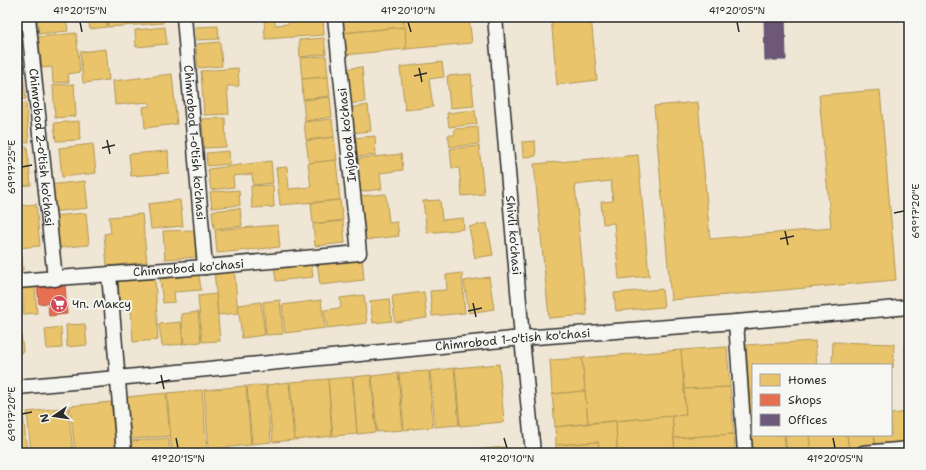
<svg xmlns="http://www.w3.org/2000/svg" width="926" height="470" viewBox="0 0 926 470" font-family="'Shantell Sans',sans-serif">
	<style>
		.homes { fill: #e9c46a; stroke: #b09657 }
		.shops { fill: #e76f51; stroke: #af5b46 }
		.offices { fill: #6d597a; stroke: #594b62 }
		.lines { fill: none; stroke-linecap: round; stroke-linejoin: round }
		.minor-casing { stroke: #2b2b2b; stroke-width: 17 }
		.minor { stroke: #f6f6f2; stroke-width: 14 }
		.ticks { fill: none; stroke: #2b2b2b; stroke-width: 1.5 }
		.labels { text-anchor: middle; stroke-width: 4; stroke-linejoin: round; paint-order: stroke }
		.street-label { font-size: 12px; fill: #2b2b2b; stroke: #f6f6f2 }
		.poi-label { font-size: 12px; fill: #2b2b2b; stroke: #f6f6f2; text-anchor: start }
		.neatline { fill: none; stroke: #2b2b2b; stroke-width: 1.5 }
		.ticks-label { font-size: 10px; text-anchor: middle; fill: #2b2b2b }
	</style>
	<rect width="100%" height="100%" fill="#efe6d6"/>
	<filter id="ink" filterUnits="userSpaceOnUse"><feTurbulence type="fractalNoise" baseFrequency=".025" numOctaves="2"/><feDisplacementMap in="SourceGraphic" scale="8" xChannelSelector="R" yChannelSelector="G"/><feConvolveMatrix kernelMatrix="1 2 1 2 8 2 1 2 1" color-interpolation-filters="sRGB"/></filter>
	<g filter="url(#ink)">
		<!-- homes -->
		<g class="homes">
			<path d="M37 17H66L68 31 39 34Z"/>
			<path d="M88 17H106L107 27 90 29Z"/>
			<path d="M107 17H163V23L108 27Z"/>
			<path d="M264 17H275V25L289 24V17H323L324 35 265 39Z"/>
			<path d="M340 17H403L405 27 342 33Z"/>
			<path d="M403 17H469L472 43 406 49Z"/>
			<path d="M551 17H591L597 80 557 85Z"/>
			<path d="M218 26 219 39 196 40 195 27Z"/>
			<path d="M165 27 167 44 136 47 135 30Z"/>
			<path d="M405 27 406 49 344 55 342 33Z"/>
			<path d="M76 33 80 72 68 74 69 82 53 83 52 67 42 68 38 37Z"/>
			<path d="M324 38 326 54 300 57 299 40Z"/>
			<path d="M17 42H20L22 61H17Z"/>
			<path d="M220 42 222 66 198 68 196 44Z"/>
			<path d="M106 49 109 80 83 83 80 52Z"/>
			<path d="M326 56 328 77 302 79 300 58Z"/>
			<path d="M442 62 444 77 429 79 433 107 405 110 400 67Z"/>
			<path d="M17 65H22L26 99 17 100Z"/>
			<path d="M362 67 365 102 346 104 343 69Z"/>
			<path d="M238 68 239 86H227L229 114 204 115 201 71Z"/>
			<path d="M172 74 177 124 145 128 143 107 150 106 149 102 115 105 113 81Z"/>
			<path d="M471 74 474 106 450 108 447 76Z"/>
			<path d="M328 77 330 96 303 99 302 79Z"/>
			<path d="M74 84 76 116 55 118 53 85Z"/>
			<path d="M880 90 896 280 671 300 654 106 698 102 710 239 831 228 819 95Z"/>
			<path d="M330 97 332 117 305 121 303 100Z"/>
			<path d="M26 103 29 142 17 144V104Z"/>
			<path d="M368 105 371 131 351 133 348 108Z"/>
			<path d="M475 110 477 124 449 127 447 113Z"/>
			<path d="M225 118 226 147 204 148 202 119Z"/>
			<path d="M332 119 334 137 306 140 304 122Z"/>
			<path d="M79 121 80 140 56 141 54 123Z"/>
			<path d="M478 127 479 144 450 147 448 135H455L454 129Z"/>
			<path d="M375 136 376 155 354 157 353 138Z"/>
			<path d="M334 137 337 160 309 163 306 141Z"/>
			<path d="M535 141 536 156 523 157 522 142Z"/>
			<path d="M93 144 96 173 62 177 59 148Z"/>
			<path d="M17 146H27L31 185 17 186Z"/>
			<path d="M479 146 484 194 462 196 459 168H452L450 149Z"/>
			<path d="M168 151 169 173 131 176 129 154Z"/>
			<path d="M229 151 230 164 207 166 206 153Z"/>
			<path d="M401 154 403 170 380 173 382 189 358 192 354 159Z"/>
			<path d="M638 155 649 276 619 279 614 223 603 224 601 202 613 201 611 181 575 185 587 315 549 318 534 164Z"/>
			<path d="M336 160 340 200 280 205 276 168 287 167 289 189 311 187 308 163Z"/>
			<path d="M271 161 273 183 253 185 252 174 233 176 234 187 211 190 208 169Z"/>
			<path d="M85 181 88 208 51 212 48 185Z"/>
			<path d="M273 185 274 207 252 208 251 186Z"/>
			<path d="M239 190 240 205 212 208 210 192Z"/>
			<path d="M386 194 389 223 397 222 399 236 364 240 360 196Z"/>
			<path d="M180 200 183 226 151 229 148 204Z"/>
			<path d="M340 200 343 220 313 224 311 203Z"/>
			<path d="M440 200 442 220 463 218 464 229 427 233 423 201Z"/>
			<path d="M36 204 40 246 17 248V206Z"/>
			<path d="M240 208 242 226 214 229 212 211Z"/>
			<path d="M86 213 89 245 56 248 53 216Z"/>
			<path d="M142 214 147 262 107 266 104 234 111 233 109 217Z"/>
			<path d="M343 221 345 243 315 246 313 224Z"/>
			<path d="M487 223 493 255 475 258 469 227Z"/>
			<path d="M278 225 280 247 217 253 215 230Z"/>
			<path d="M196 230 197 257 165 259 163 231Z"/>
			<path d="M22 255 23 270H17V256Z"/>
			<path d="M362 256 364 280 320 285 317 261Z"/>
			<path d="M311 261 313 277 276 281 274 265Z"/>
			<path d="M234 267 238 313 218 315 214 269Z"/>
			<path d="M462 273 465 313 432 316 430 291 447 290 446 275Z"/>
			<path d="M199 275 201 290 174 292 175 302 163 303 160 279Z"/>
			<path d="M155 277 158 340 133 342 131 309 120 310 118 279Z"/>
			<path d="M489 277 494 309 469 313 464 281Z"/>
			<path d="M35 287 37 313 24 314 22 288Z"/>
			<path d="M20 288 22 314H17V289Z"/>
			<path d="M662 289 664 307 616 311 614 293Z"/>
			<path d="M424 292 427 318 395 322 392 296Z"/>
			<path d="M216 294 220 341 202 342 198 296Z"/>
			<path d="M364 295 367 323 327 328 324 310 341 308 340 298Z"/>
			<path d="M389 299 392 321 373 323 370 301Z"/>
			<path d="M280 300 283 334 266 335 263 302Z"/>
			<path d="M321 300 325 328 285 333 282 305Z"/>
			<path d="M261 302 265 335 242 338 238 305Z"/>
			<path d="M198 312 201 342 184 344 181 314Z"/>
			<path d="M181 322 183 344 162 346 159 324Z"/>
			<path d="M85 324 87 345 67 347 66 325Z"/>
			<path d="M61 327 62 348 47 349 45 329Z"/>
			<path d="M17 333H21L23 352 17 353Z"/>
			<path d="M815 341 817 365H753V411H750L746 345Z"/>
			<path d="M833 342 894 344 893 368 891 367V365H832Z"/>
			<path d="M905 344H909V379H906Z"/>
			<path d="M727 347 730 387 684 389 681 350Z"/>
			<path d="M681 350 686 415 588 423 582 358Z"/>
			<path d="M582 358 585 391 552 394 550 360Z"/>
			<path d="M499 364 504 422 460 426 455 368Z"/>
			<path d="M454 368 459 425 435 427 430 371Z"/>
			<path d="M429 371 433 427 404 430 399 373Z"/>
			<path d="M398 373 403 430 377 432 372 376Z"/>
			<path d="M371 375 376 432 357 434 353 377Z"/>
			<path d="M352 377 357 434 333 436 328 379Z"/>
			<path d="M328 379 332 436 295 440 290 382Z"/>
			<path d="M289 382 294 440 273 442 267 385Z"/>
			<path d="M266 385 271 442 252 444 247 386Z"/>
			<path d="M246 386 251 445 209 449 204 390Z"/>
			<path d="M730 387 734 434 674 438 672 416 686 415 684 389Z"/>
			<path d="M202 390 207 450 172 453 167 393Z"/>
			<path d="M585 391 588 423 555 427 552 394Z"/>
			<path d="M166 393 170 436 131 439 127 397Z"/>
			<path d="M111 402 117 453H75L70 406Z"/>
			<path d="M68 407 73 453H31L27 412Z"/>
			<path d="M750 411H753V435H784L786 453H753Z"/>
			<path d="M17 412H23L27 453H17Z"/>
			<path d="M909 412V441L876 446 874 435H891V414Z"/>
			<path d="M672 416 675 453H617L616 421Z"/>
			<path d="M616 421 617 453H599L598 442 556 445 555 427Z"/>
			<path d="M734 434 735 453H675L674 438Z"/>
			<path d="M785 435H809L811 453H787Z"/>
			<path d="M809 435H847L849 449 811 453Z"/>
			<path d="M847 435H874L876 446 849 449Z"/>
			<path d="M169 438 170 453H132L131 441Z"/>
			<path d="M598 442 599 453H556V445Z"/>
			<path d="M504 447 505 453H456V452Z"/>
		</g>
		<!-- shops -->
		<path class="shops" d="M65 283 67 314 49 316 48 303 39 304 37 284Z"/>
		<!-- offices -->
		<path class="offices" d="M764 17H785L786 60H765Z"/>
		<g class="lines">
			<!-- minor casing -->
			<g class="minor-casing">
				<g id="minor">
					<path id="s1" d="M28 17 55 279"/>
					<path id="s2" d="M184 17 205 267"/>
					<path id="s3" d="M495 17 522 338 533 453"/>
					<path d="M109 274 124 453"/>
					<path id="s4" d="M17 281 205 267 359 253 335 17"/>
					<path d="M736 322 745 453"/>
					<path id="s5" d="M17 387 117 378 522 338 736 322 909 307"/>
					<path d="M863 453 909 449"/>
				</g>
			</g>
			<!-- minor -->
			<use href="#minor" class="minor"/>
		</g>
	</g>
	<!-- ticks -->
	<path class="ticks" d="M80 22 82 32M408 22 411 32M737 22 739 32M419 68 422 82M414 76 427 73M107 140 110 154M102 148 115 145M22 167 32 165M894 213 904 211M785 231 788 245M780 239 794 236M473 303 476 317M468 311 482 308M161 375 164 389M156 383 170 380M22 414 32 412M176 438 178 448M504 438 507 448M833 438 835 448"/>
	<!-- icons -->
	<defs>
		<g id="supermarket-disc" transform="scale(0.9)"><circle r="9.5" fill="#d1495b" stroke="#f6f6f2"/><path d="M-6-5.5h2.5l.6 2H6L4.5 2H-2.5L-4.4-4H-6ZM-1.5 3.2a1.3 1.3 0 1 0 .1 0ZM3 3.2a1.3 1.3 0 1 0 .1 0Z" fill="#fff"/></g>
	</defs>
	<g fill-rule="evenodd">
		<use href="#supermarket-disc" x="59" y="304"/>
	</g>
	<g class="labels">
		<!-- street labels -->
		<g class="street-label">
			<text transform="translate(347 135) rotate(-96)" y="4">Injobod ko'chasi</text>
			<text dy="4" stroke="none"><textPath href="#s2" startOffset="126">Chimrobod 1-o'tish ko'chasi</textPath></text>
			<text dy="4" stroke="none"><textPath href="#s1" startOffset="131">Chimrobod 2-o'tish ko'chasi</textPath></text>
			<text dy="4" stroke="none"><textPath href="#s3" startOffset="219">Shivli ko'chasi</textPath></text>
			<text dy="4" stroke="none"><textPath href="#s4" startOffset="172">Chimrobod ko'chasi</textPath></text>
			<text dy="4" stroke="none"><textPath href="#s5" startOffset="498">Chimrobod 1-o'tish ko'chasi</textPath></text>
		</g>
		<!-- poi labels -->
		<g class="poi-label">
			<text x="72" y="308">Чп. Максу</text>
		</g>
	</g>
	<!-- margin -->
	<rect width="926" height="470" fill="none" stroke="#f6f6f2" stroke-width="44"/>
	<!-- legend -->
	<rect x="752" y="364" width="140" height="72" fill="#f6f6f2" stroke="#a5a5a2"/>
	<rect x="760" y="374" width="20" height="12" fill="#e9c46a" stroke="#a5a5a2"/>
	<text x="788" y="384" font-size="12" fill="#2b2b2b">Homes</text>
	<rect x="760" y="394" width="20" height="12" fill="#e76f51" stroke="#a5a5a2"/>
	<text x="788" y="404" font-size="12" fill="#2b2b2b">Shops</text>
	<rect x="760" y="414" width="20" height="12" fill="#6d597a" stroke="#a5a5a2"/>
	<text x="788" y="424" font-size="12" fill="#2b2b2b">Offices</text>
	<!-- north arrow -->
	<g transform="translate(54 416) rotate(257)" stroke="#f6f6f2" stroke-width="3" paint-order="stroke">
	<path d="M0-3L7 15L0 10L-7 15Z" fill="#2b2b2b"/>
	<text y="-6" font-size="11" font-weight="bold" text-anchor="middle" fill="#2b2b2b">N</text>
	</g>
	<rect x="22" y="22" width="882" height="426" class="neatline"/>
	<g class="ticks-label">
		<text x="80" y="14">41°20'15"N</text>
		<text x="408" y="14">41°20'10"N</text>
		<text x="737" y="14">41°20'05"N</text>
		<text transform="translate(11 167) rotate(-90)" y="4">69°17'25"E</text>
		<text transform="translate(915 211) rotate(-90)" y="4">69°17'20"E</text>
		<text transform="translate(11 414) rotate(-90)" y="4">69°17'20"E</text>
		<text x="178" y="462">41°20'15"N</text>
		<text x="507" y="462">41°20'10"N</text>
		<text x="835" y="462">41°20'05"N</text>
	</g>
</svg>
